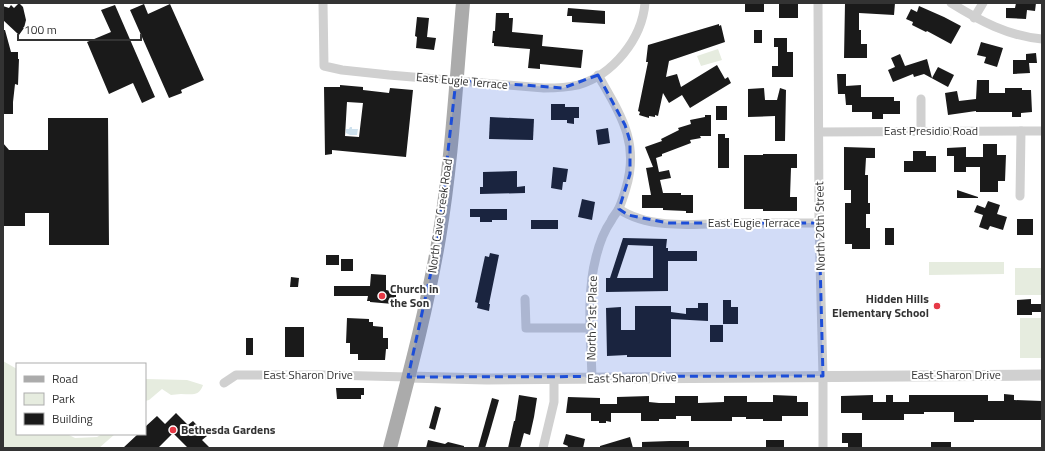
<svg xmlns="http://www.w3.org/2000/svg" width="1045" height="451" viewBox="0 0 1045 451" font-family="'Titillium Web',sans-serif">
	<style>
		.green { fill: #e6ecdf }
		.water { fill: #cfe2ee }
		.building { fill: #1a1a1a; fill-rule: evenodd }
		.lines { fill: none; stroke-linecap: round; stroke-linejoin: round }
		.minor { stroke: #d0d0d0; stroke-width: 9 }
		.tertiary { stroke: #d0d0d0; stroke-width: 11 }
		.primary { stroke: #ababab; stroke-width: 14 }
		.marked { fill: #1d4ed8; fill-opacity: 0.2; stroke: #1d4ed8; stroke-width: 3; stroke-dasharray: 8 5; stroke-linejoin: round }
		.poi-dot { fill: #e63946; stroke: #fff; stroke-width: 1.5 }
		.labels { text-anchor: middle; stroke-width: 4; stroke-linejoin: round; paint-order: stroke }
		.street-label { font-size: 12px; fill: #333; stroke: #fff }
		.poi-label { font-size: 12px; font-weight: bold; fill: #333; stroke: #fff; text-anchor: start }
	</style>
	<rect width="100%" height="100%" fill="#fff"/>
	<!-- green -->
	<g class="green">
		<path d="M718 49 722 60 701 66 697 56Z"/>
		<path d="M929 262H1004V274L929 275Z"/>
		<rect x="1015" y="268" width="27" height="27"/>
		<rect x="1020" y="318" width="22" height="40"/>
		<path d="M3 361 17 369V434H67L75 438 97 437 102 434H115L99 448H3Z"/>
		<path d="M145 379 187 380 203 385C199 397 191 394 181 394 177 394 174 395 171 395L162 389 149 400 145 401Z"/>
	</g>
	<!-- water -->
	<path class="water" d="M350 127H352V129H358L357 135H350L346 133V129H349Z"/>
	<!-- building -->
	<g class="building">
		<path d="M19 3 23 7 26 20 24 28 19 35 3 20V6L9 8 11 5 14 8Z"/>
		<rect x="745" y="3" width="19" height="9"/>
		<rect x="779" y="3" width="19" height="15"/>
		<path d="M845 3H895L894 15 859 13V30H861V44H867V58H844Z"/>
		<path d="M1016 3H1036L1035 11 1027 10 1026 19 1006 18V8H1015Z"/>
		<path d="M144 4 148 14 170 4 204 80 181 90 182 93 169 98 130 10Z"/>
		<path d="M115 5 155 97 142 103 133 83 109 94 87 42 111 32 101 10Z"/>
		<path d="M919 6 944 17 961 26 951 44 927 31 926 32 912 25 913 22 906 19 911 9 917 12Z"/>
		<path d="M568 8 605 11V24L572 22V16H567Z"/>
		<path d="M496 13H509V18H513L512 32 543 35 542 46 583 50 581 68 540 64V69L528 68 530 49 494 46V43H492L493 31H495Z"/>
		<path d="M417 17 429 18 427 37 436 38 434 50 416 48 417 37 415 36Z"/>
		<path d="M719 24V26L721 25 725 42 669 61 666 77 677 74 681 87 717 65 725 79 728 77 731 83 690 108 682 95 669 103 663 93 658 116 655 115V117L649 116V118L639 115 640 112 638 111 648 62H646L648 45Z"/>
		<path d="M3 30H5L11 52H18V59H19L18 85 15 84 13 102V114H3Z"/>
		<rect x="754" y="30" width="8" height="13"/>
		<path d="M774 38H787V52H793V77H772V66H778V47H774Z"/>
		<path d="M981 42 1003 48 997 67 984 63 986 57 977 55Z"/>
		<path d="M1036 53 1037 63H1029L1030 73 1013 74V60H1026V54Z"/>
		<path d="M900 54 905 66 927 59 932 78 938 67 954 75 948 87 924 74 914 77 913 74 893 82 888 70 895 67 891 58Z"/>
		<path d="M837 74H846V86L861 85V97H894V101H900V114H883V119H872V112H852V105H846L845 94H838Z"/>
		<path d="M977 80H989V93H1005V88H1022V90H1031L1032 112 1021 113V117H1012V112H976V111L948 115 945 93 957 91 959 101 976 99Z"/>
		<path d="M340 85 363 87V90L389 93 390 88 413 90 406 157 332 150V154L325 155 324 87H340ZM347 102 363 103 359 137 345 136Z"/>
		<path d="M764 88 765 100H777L780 88 786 90 785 141H775V116L748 117V89Z"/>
		<path d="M551 104H565V107H579V118H574V124L567 123V120H551Z"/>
		<rect x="716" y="106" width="11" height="14"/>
		<path d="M705 115H711V136H700L701 138 690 140 691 143 662 154V156L656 158 659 172 669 170 671 178 660 180 663 193H681V195H693V213H686V211L663 210V208H642V195H651L646 168 653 167 645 147 662 141 661 139 679 130 678 128 691 124 690 120 705 117Z"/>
		<path d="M490 117 534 119 533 140 489 139Z"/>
		<path d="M48 118H108L109 245H49V213H25V226H3V143L9 150H48Z"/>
		<path d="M608 128 610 143 598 145 596 130Z"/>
		<path d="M718 134H725V138H729V168H718Z"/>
		<path d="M983 144H997V155H1006L1005 181H998V192H980V167H966V172H954V156H947V148L966 147V157H983Z"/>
		<path d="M844 147 875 148V158H866L865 175H868V203H870V214H866V228H870V249H852V244H845V203H851V190H844Z"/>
		<path d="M913 151H926V156H936V172H904V161H913Z"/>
		<path d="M763 154H797V168H791L790 197H797V211H763V209H744V155H763Z"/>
		<path d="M553 167 568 169 566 182H563L562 190 551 188Z"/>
		<path d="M517 171V187L525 186V193L480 194V187H483V172Z"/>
		<path d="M957 190 978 197V198H957Z"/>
		<path d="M582 199 595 202 592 220 578 217Z"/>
		<path d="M988 201 1000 205 997 214 1007 217 1003 230 990 226 988 230 979 227 983 215 974 212 977 205 985 208Z"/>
		<path d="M470 209H507V220H492V222H480V217H470Z"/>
		<rect x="1017" y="219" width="16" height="16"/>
		<rect x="531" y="220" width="27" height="9"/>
		<rect x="885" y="228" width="9" height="17"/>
		<path d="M623 238 667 239 666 248H668V251H697V261H668V291L606 292V278H610ZM628 245 653 246V278H617Z"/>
		<path d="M490 253 499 255 489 304H490L489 311 477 308 478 303 475 302 485 256 489 257Z"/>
		<rect x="326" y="255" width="13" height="10"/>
		<rect x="341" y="259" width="12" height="12"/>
		<path d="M371 274 386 275V290L396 292V302H394L393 304 370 302V301H367L368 296H334V286H370Z"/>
		<path d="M291 277 299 278 298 287H290Z"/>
		<path d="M1031 299V304H1042V312H1032V315H1017V300Z"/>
		<path d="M723 300H731V307H738V324H723Z"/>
		<path d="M698 303H708V321L671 319V357H627V355L607 356 606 308 621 307V330H635V306H671V312L686 314V308H698Z"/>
		<path d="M347 318 369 319V322H373V326L383 327V338H388V349H386L385 360H358V354H350V343H346Z"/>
		<rect x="710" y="325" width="13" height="17"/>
		<rect x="285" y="327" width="19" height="30"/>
		<rect x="246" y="338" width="7" height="17"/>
		<path d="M336 388H364V395H361V399H337Z"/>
		<path d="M1004 394 1014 395V400L1042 401V420H974V422H954V412H924V414H904V420H862V413H841V396L873 395V402H886V395H893V402H909V395H988V401H1004Z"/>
		<path d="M519 395 537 398 534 417 530 435 524 433 520 448H508L514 421H515Z"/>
		<path d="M773 395 797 396V402H808V416H782V421H763V419H746V417H732V421H691V416H676V419H659V421H641V413H611V422L606 421V423H599V421H591V413H566L568 397 600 398V404H617V397L649 396V402L659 403H675V396H698V403L724 402V396H747V402H773Z"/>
		<path d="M492 398 499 400 489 435 485 448H478Z"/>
		<path d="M435 406 441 408 435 430 429 428Z"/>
		<path d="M176 413 188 425 193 421 207 436 202 440 210 448H188L173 433 158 448H123L138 434H145V427L157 416 165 424Z"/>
		<path d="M842 433H862V448H848V443H842Z"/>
		<path d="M566 434 585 439 583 448H567L568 446 563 444Z"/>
		<path d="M630 437 633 448H600V446Z"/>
		<path d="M428 440 445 444 448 442 464 446V448H426Z"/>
		<rect x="766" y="440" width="18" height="8"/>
		<path d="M670 441H689V448H642V442Z"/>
		<rect x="931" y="442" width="20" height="6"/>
	</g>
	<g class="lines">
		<!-- minor -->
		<g class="minor">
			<path d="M323 3 324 66 342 70 389 75 544 88C555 88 566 88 578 85 613 75 642 39 645 3"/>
			<path d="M818 3 819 223 823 376V448"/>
			<path d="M951 3C980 21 1008 36 1042 39"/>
			<path d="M974 18 983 3"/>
			<path d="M921 131V99"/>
			<path d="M820 132 1042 131"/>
			<path d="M1020 196 1021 131"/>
			<path d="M619 209C649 230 698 224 733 223 762 223 790 223 819 223"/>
			<path d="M525 299 526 328H591"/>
			<path d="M592 378C591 339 586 295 596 257 599 245 604 231 611 221 613 216 617 213 619 208 622 202 624 195 626 188 640 142 620 114 598 75"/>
			<path d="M224 383 236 375H328L408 377"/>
			<path d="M543 448 554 402V378"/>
		</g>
		<!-- tertiary -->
		<path class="tertiary" d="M408 377 487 379 1042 375"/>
		<!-- primary -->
		<path class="primary" d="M390 448C408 379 427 309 439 238 452 161 456 81 463 3"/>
	</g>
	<!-- marked area -->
	<path class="marked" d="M598 75 625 125 630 141V174L619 209 628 215 668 223H819L823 376 408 377 438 240 456 80 563 88Z"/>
	<!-- markers -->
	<g class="poi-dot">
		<circle cx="382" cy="296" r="4"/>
		<circle cx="937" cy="306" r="4"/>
		<circle cx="173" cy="430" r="4"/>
	</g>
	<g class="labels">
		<!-- street labels -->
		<g class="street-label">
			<text transform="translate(462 81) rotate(5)" y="4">East Eugie Terrace</text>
			<text x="931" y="135">East Presidio Road</text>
			<text transform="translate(440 216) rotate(-82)" y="4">North Cave Creek Road</text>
			<text x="754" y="227">East Eugie Terrace</text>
			<text transform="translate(820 226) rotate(-91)" y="4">North 20th Street</text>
			<text transform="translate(592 318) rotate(-89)" y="4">North 21st Place</text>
			<text x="308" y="379">East Sharon Drive</text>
			<text x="956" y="379">East Sharon Drive</text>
			<text transform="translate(632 378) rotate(-1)" y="4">East Sharon Drive</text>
		</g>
		<!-- poi labels -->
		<g class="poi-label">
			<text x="390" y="293">Church in<tspan x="390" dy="14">the Son</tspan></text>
			<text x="929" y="303" text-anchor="end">Hidden Hills<tspan x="929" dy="14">Elementary School</tspan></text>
			<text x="181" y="434">Bethesda Gardens</text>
		</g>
	</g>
	<!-- border -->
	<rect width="1045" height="451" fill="none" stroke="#333333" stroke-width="8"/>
	<!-- legend -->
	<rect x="16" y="363" width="130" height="72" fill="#ffffff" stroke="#adadad"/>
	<rect x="24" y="376" width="20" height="6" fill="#ababab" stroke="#adadad"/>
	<text x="52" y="383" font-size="12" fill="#333333">Road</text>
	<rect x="24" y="393" width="20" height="12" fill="#e6ecdf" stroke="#adadad"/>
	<text x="52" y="403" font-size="12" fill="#333333">Park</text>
	<rect x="24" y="413" width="20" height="12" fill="#1a1a1a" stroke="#adadad"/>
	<text x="52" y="423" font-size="12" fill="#333333">Building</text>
	<!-- scale -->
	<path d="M18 34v6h123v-6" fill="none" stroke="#333333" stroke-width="2"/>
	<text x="24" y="34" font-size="12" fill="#333333" stroke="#ffffff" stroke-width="3" paint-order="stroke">100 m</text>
</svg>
